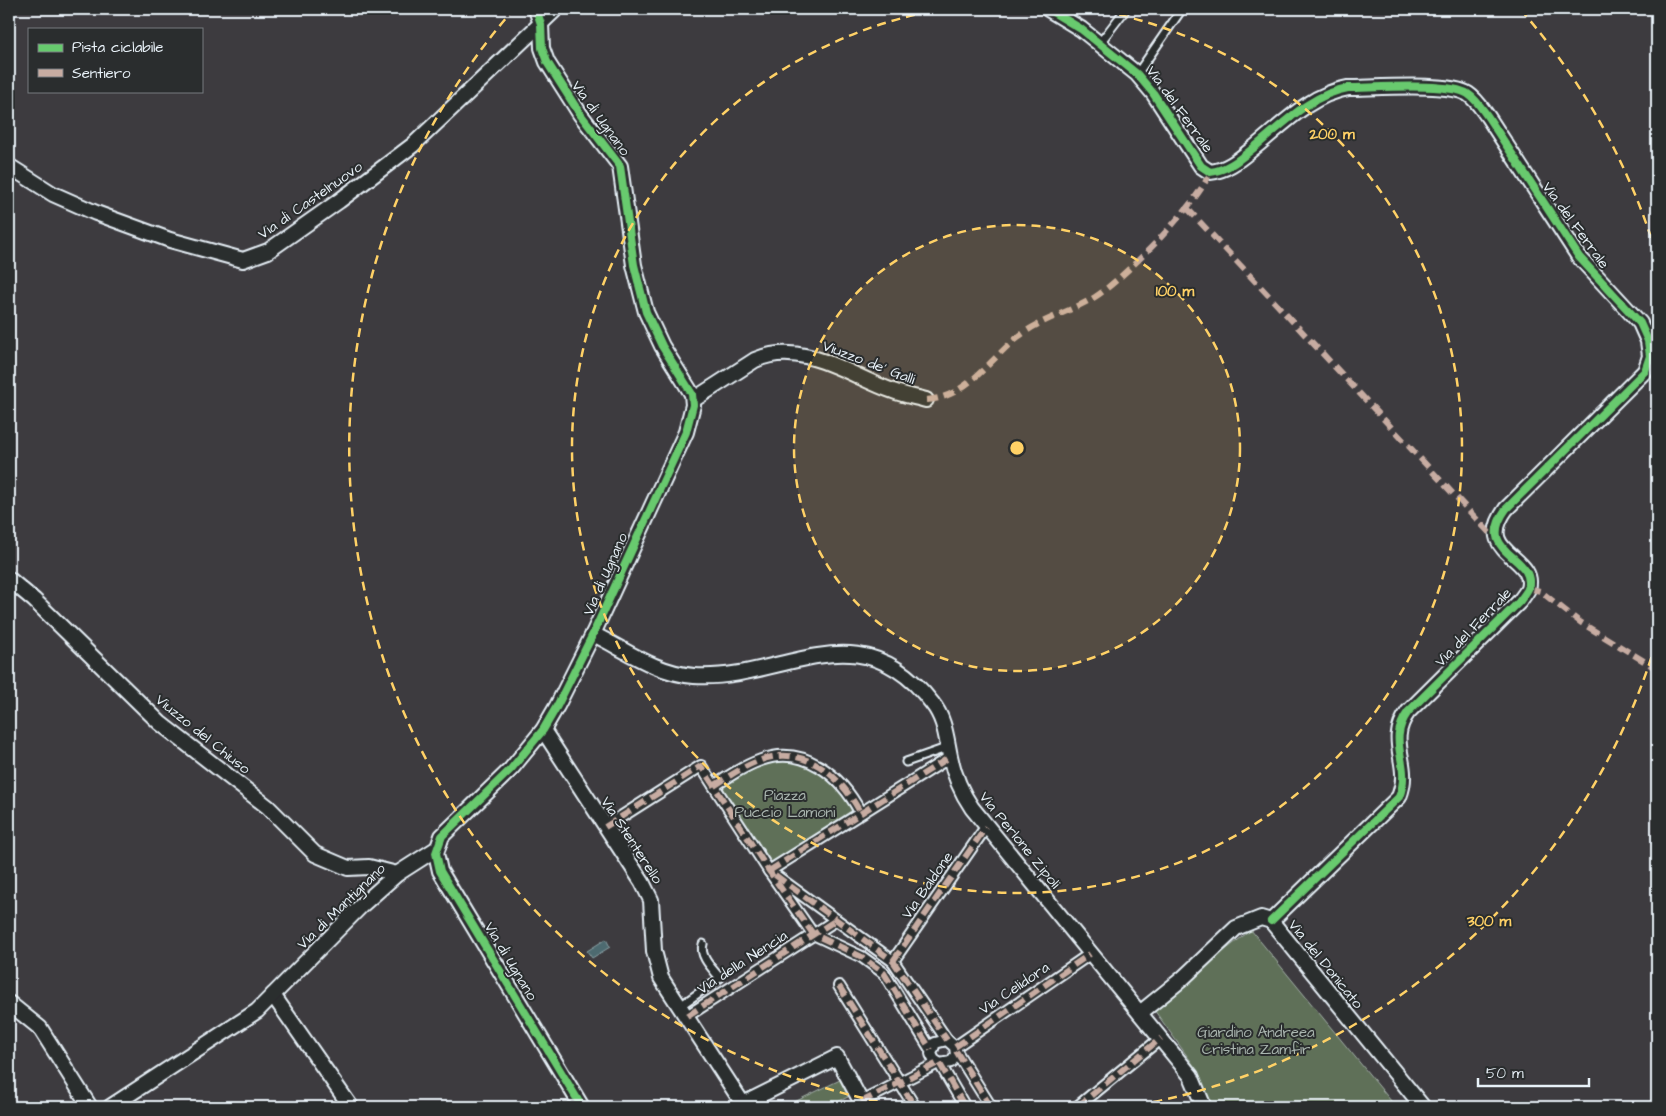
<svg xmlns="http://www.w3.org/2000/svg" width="1666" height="1116" viewBox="0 0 1666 1116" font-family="'Architects Daughter',sans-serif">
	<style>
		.green { fill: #5e6f58; stroke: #a3b0a8 }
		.water { fill: #4d6b6f; stroke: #8ba1a6 }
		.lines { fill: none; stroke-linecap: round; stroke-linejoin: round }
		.service-casing { stroke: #e8f1f8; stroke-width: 11 }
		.pedestrian-casing { stroke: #e8f1f8; stroke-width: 14 }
		.minor-casing { stroke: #e8f1f8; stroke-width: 18 }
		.service { stroke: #2a2d2e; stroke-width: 7 }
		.pedestrian { stroke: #2a2d2e; stroke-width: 10 }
		.minor { stroke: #2a2d2e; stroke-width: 14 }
		.quiet { stroke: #c7aca2; stroke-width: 6; stroke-dasharray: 12 6; stroke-linecap: butt }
		.cycleway-casing { stroke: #2a2d2e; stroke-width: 11 }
		.cycleway { stroke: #67ca6e; stroke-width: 8 }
		.ring { fill: none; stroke: #ffd166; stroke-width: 2.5; stroke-dasharray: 9 6 }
		.labels { text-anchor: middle; stroke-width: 4; stroke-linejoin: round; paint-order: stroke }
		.street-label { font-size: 15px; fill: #e8f1f8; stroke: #2a2d2e }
		.park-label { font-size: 15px; fill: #aab6b0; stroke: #2a2d2e }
		.centre { fill: #ffd166; stroke: #2a2d2e; stroke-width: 2.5 }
		.ring-label { font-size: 15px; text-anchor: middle; font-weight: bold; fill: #ffd166; stroke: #2a2d2e; stroke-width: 4; stroke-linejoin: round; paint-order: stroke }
	</style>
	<rect width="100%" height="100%" fill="#3d3b3f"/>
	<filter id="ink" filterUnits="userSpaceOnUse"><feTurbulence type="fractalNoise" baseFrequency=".02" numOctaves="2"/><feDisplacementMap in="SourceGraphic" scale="10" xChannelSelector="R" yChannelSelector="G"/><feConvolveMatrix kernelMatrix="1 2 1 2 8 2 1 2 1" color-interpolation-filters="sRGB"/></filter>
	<g filter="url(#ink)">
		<!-- green -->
		<g class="green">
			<path d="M784 760C823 765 832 779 854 809L772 863 722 786C742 773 761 764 784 760Z"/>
			<path d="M1251 930 1396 1107H1213L1195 1067 1152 1007Z"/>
			<path d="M840 1080 848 1097 827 1107H784Z"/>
		</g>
		<!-- water -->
		<path class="water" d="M606 939 610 947 592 958 587 951Z"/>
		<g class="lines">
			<!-- service casing -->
			<g class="service-casing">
				<g id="service">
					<path d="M1099 44 1126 9"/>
					<path d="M1137 74 1182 9"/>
					<path d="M906 762 949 747"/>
					<path d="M680 1006 720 978C713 969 699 957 703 944"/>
				</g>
			</g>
			<!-- pedestrian casing -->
			<g class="pedestrian-casing">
				<g id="pedestrian">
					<path d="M714 786C729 776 744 766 761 760 804 744 841 776 860 812"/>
					<path d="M605 827 701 766 769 871 813 934 862 957 884 973 931 1050"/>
					<path d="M769 871 950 757"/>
					<path d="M776 876 893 961 947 1040"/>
					<path d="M893 961 986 827"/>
					<path d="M839 986 915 1107"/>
					<path d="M687 1016 836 920"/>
					<path d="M955 1047 1090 954"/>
					<path d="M956 1051 991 1107"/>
					<path d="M940 1064 951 1062 956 1055 955 1047 947 1040 935 1043 931 1054 934 1060 940 1064 965 1107"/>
					<path d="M861 1102 938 1063"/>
					<path d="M1077 1107 1161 1038"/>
				</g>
			</g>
			<!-- minor casing -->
			<g class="minor-casing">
				<g id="minor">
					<path d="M536 9 541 24 542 48 547 62 580 114 620 166 634 265 646 312 662 346 692 394 693 405 686 432 593 634 557 706 543 730 511 769 442 836 436 853 440 871 582 1107"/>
					<path d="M1048 9 1081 29 1137 74 1153 93 1201 166 1210 172C1229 170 1242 157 1256 146 1284 123 1312 94 1348 88 1373 88 1450 82 1468 94 1477 100 1482 109 1488 117L1579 257 1640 323 1648 341 1650 356 1645 371 1506 509C1473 555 1538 555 1528 589 1526 593 1522 598 1519 602L1408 712C1385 744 1413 762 1399 797L1271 921"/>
					<path d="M9 166 53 194 96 213 170 240 243 260 268 251 339 201 413 145 556 9"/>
					<path d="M693 400 755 360C802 339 850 376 893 391 903 395 915 397 926 400"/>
					<path d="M9 579 34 600 160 723 268 807 315 854 348 868 369 867 397 874"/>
					<path d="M593 634C626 650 656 673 694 676 782 682 859 607 932 703 945 719 946 737 950 756 954 775 961 792 972 808L1191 1076 1204 1107"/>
					<path d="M543 730 642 882 651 900 654 951 661 978 745 1107"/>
					<path d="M273 995 351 1107"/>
					<path d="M9 1003 40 1028 90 1107"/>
					<path d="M1140 1013 1182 979 1236 928 1261 918 1271 921 1423 1107"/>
					<path d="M743 1104 837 1057 864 1107"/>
					<path d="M110 1107 257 1011 362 905 397 874 436 849"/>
				</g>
			</g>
			<!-- service -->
			<use href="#service" class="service"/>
			<!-- pedestrian -->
			<use href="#pedestrian" class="pedestrian"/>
			<!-- minor -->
			<use href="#minor" class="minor"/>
			<!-- quiet -->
			<g class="quiet">
				<path d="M1187 208 1498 542"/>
				<path d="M926 400C966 398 989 360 1018 337 1041 319 1070 312 1095 297 1123 279 1200 202 1210 172"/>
				<path d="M1528 588 1540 591 1580 622 1657 669"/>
				<path d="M714 786C729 776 744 766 761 760 804 744 841 776 860 812"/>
				<path d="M605 827 701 766 769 871 813 934 862 957 884 973 931 1050"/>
				<path d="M769 871 950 757"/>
				<path d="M775 875 893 961 947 1040"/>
				<path d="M893 961 986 827"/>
				<path d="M839 986 915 1107"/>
				<path d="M687 1016 836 920"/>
				<path d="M955 1047 1090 954"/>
				<path d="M956 1051 991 1107"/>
				<path d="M940 1064 965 1107"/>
				<path d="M861 1102 938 1063"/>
				<path d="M1077 1107 1161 1038"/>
			</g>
			<!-- cycleway casing -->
			<g class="cycleway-casing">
				<g id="cycleway">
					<path d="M536 9 541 24 542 48 547 62 580 114 620 166 634 265 646 312 662 346 692 394 693 405 686 432 593 634 557 706 543 730 511 769 442 836 436 853 440 871 582 1107"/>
					<path d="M1048 9 1081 29 1137 74 1153 93 1201 166 1210 172C1229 170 1242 157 1256 146 1284 123 1312 94 1348 88 1373 88 1450 82 1468 94 1477 100 1482 109 1488 117L1579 257 1640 323 1648 341 1650 356 1645 371 1506 509C1473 555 1538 555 1528 589 1526 593 1522 598 1519 602L1408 712C1385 744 1413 762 1399 797L1271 921"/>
				</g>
			</g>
			<!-- cycleway -->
			<use href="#cycleway" class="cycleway"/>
		</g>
	</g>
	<!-- distance rings -->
	<circle cx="1017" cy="448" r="223" fill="#ffd166" fill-opacity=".12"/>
	<g class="ring">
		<circle cx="1017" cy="448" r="223"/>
		<path d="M1090 9A445 445 0 1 1 944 9"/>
		<path d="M1656 643A668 668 0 0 1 1127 1107M907 1107A668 668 0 0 1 513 10M1521 10A668 668 0 0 1 1656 253"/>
	</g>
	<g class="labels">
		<!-- street labels -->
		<g class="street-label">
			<text transform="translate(1180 109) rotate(54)" y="5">Via del Ferrale</text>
			<text transform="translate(601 118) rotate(54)" y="5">Via di Ugnano</text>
			<text transform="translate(310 200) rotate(-35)" y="5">Via di Castelnuovo</text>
			<text transform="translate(1576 225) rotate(54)" y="5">Via del Ferrale</text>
			<text transform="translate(869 362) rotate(21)" y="5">Viuzzo de' Galli</text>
			<text transform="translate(605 574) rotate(-66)" y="5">Via di Ugnano</text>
			<text transform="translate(1473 627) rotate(-46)" y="5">Via del Ferrale</text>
			<text transform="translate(203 734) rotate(39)" y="5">Viuzzo del Chiuso</text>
			<text transform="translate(632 840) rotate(57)" y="5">Via Stenterello</text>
			<text transform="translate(1020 840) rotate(51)" y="5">Via Perlone Zipoli</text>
			<text transform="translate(927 885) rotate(-55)" y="5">Via Baldone</text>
			<text transform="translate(341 906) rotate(-44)" y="5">Via di Mantignano</text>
			<text transform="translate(511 961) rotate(59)" y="5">Via di Ugnano</text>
			<text transform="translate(742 962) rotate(-33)" y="5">Via della Nencia</text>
			<text transform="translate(1326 964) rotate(51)" y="5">Via del Donicato</text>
			<text transform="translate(1014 988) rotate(-34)" y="5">Via Celidora</text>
		</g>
		<!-- park labels -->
		<g class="park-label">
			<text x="785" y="800">Piazza<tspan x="785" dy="17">Puccio Lamoni</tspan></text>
			<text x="1256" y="1037">Giardino Andreea<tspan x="1256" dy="17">Cristina Zamfir</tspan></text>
		</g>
	</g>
	<circle cx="1017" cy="448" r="8" class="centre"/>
	<g class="ring-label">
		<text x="1332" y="139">200 m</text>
		<text x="1175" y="296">100 m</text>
		<text x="1489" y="926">300 m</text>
	</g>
	<!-- margin -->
	<rect width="1666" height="1116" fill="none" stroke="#2a2d2e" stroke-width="30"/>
	<rect x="15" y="15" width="1636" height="1086" fill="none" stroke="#e8f1f8" stroke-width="2" filter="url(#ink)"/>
	<!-- legend -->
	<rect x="28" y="28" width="175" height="65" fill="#2a2d2e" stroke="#767b7f"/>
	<rect x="38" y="44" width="25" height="8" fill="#67ca6e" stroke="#767b7f"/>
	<text x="72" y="52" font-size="15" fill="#e8f1f8">Pista ciclabile</text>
	<rect x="38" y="69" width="25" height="8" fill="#c7aca2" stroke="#767b7f"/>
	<text x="72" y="78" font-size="15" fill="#e8f1f8">Sentiero</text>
	<!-- scale -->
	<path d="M1478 1078v8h111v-8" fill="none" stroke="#e8f1f8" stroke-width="2.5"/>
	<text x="1486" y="1078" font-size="15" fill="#e8f1f8" stroke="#2a2d2e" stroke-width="4" paint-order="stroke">50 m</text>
</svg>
